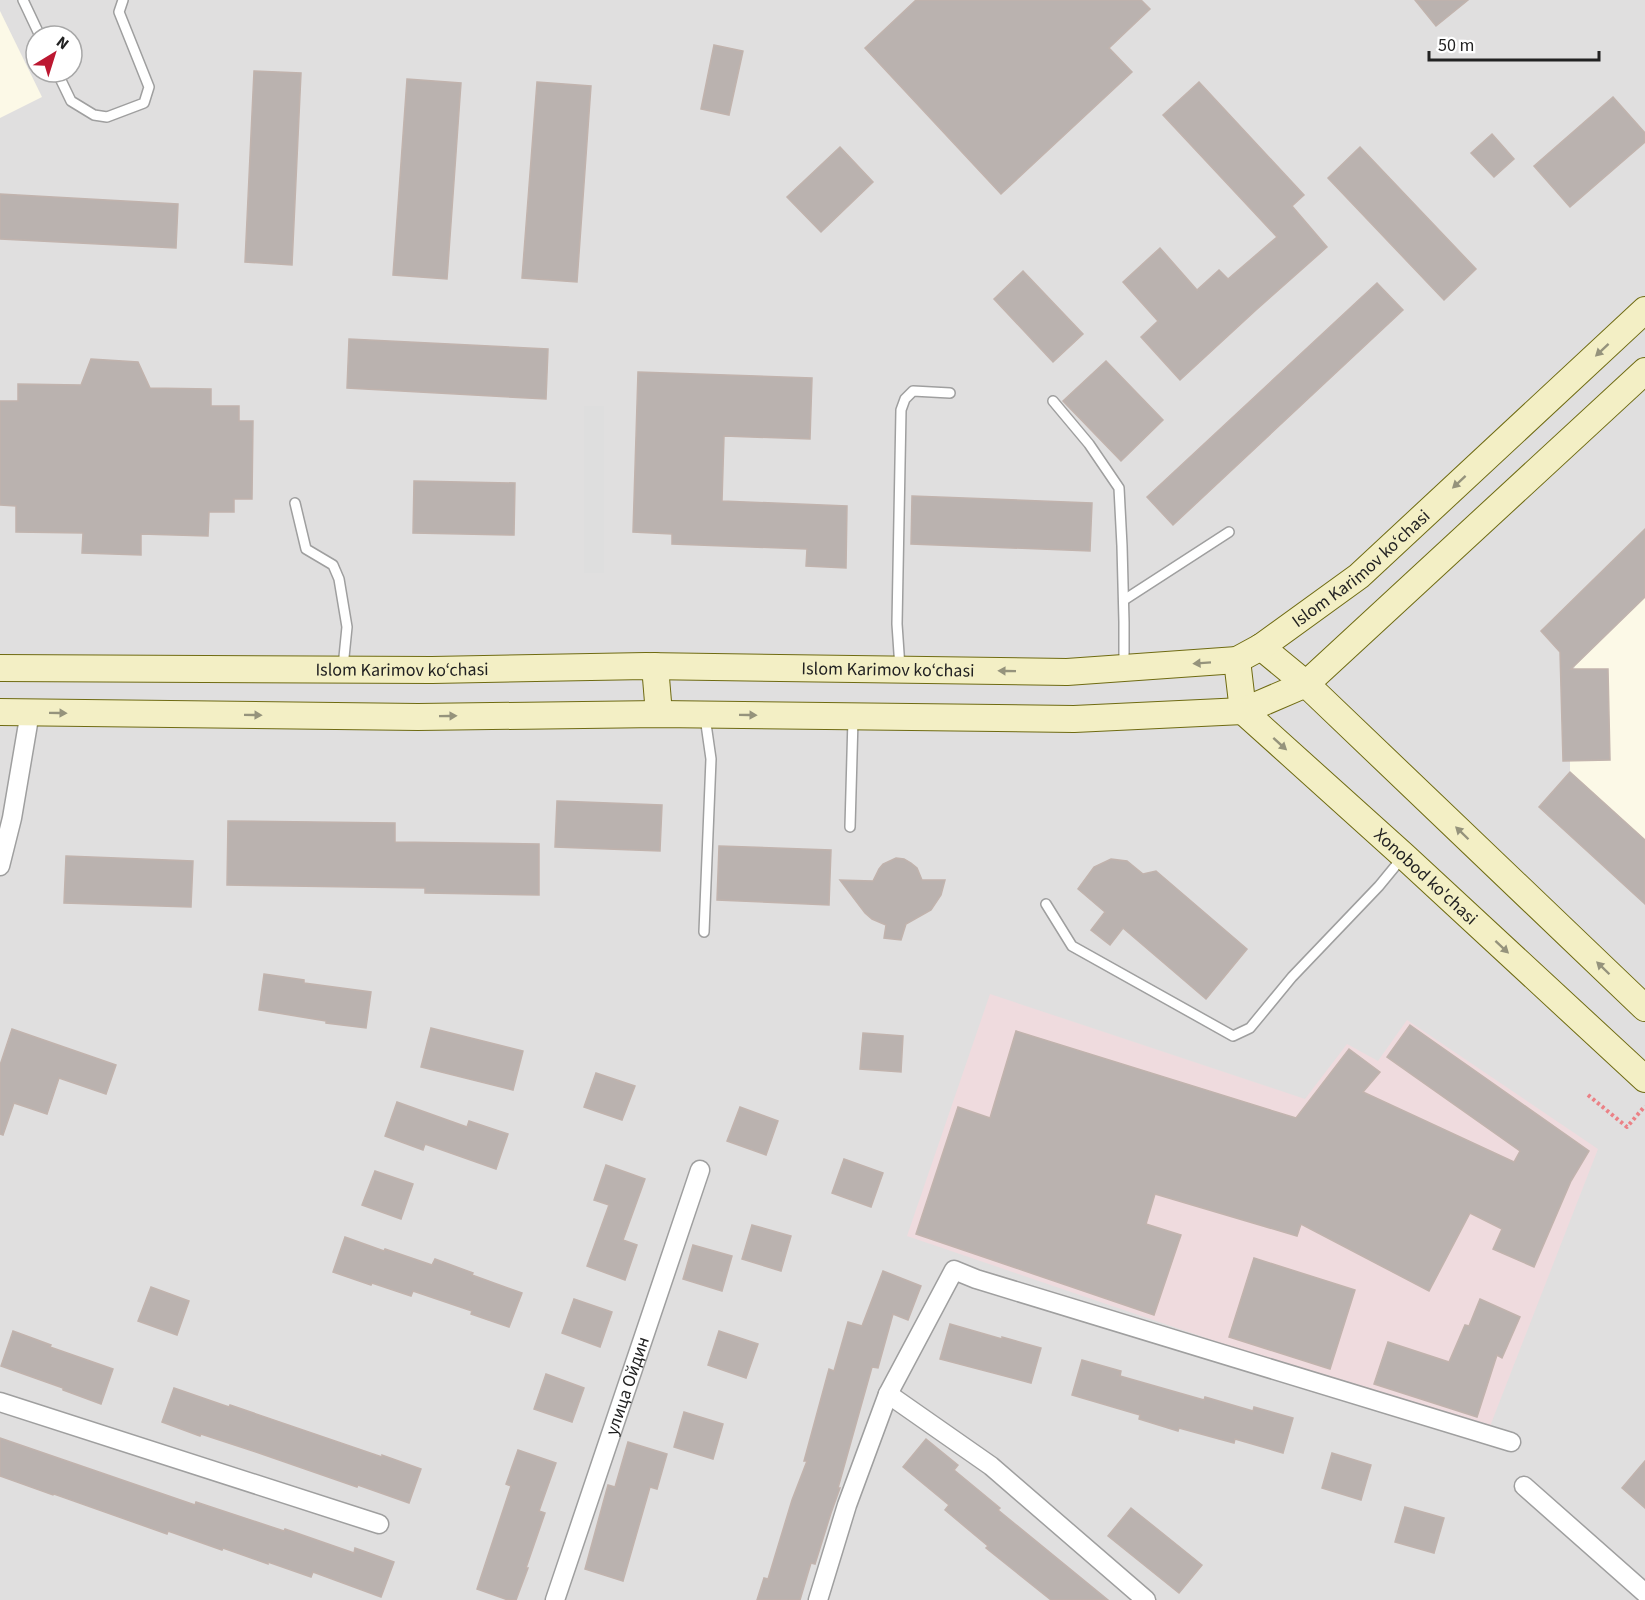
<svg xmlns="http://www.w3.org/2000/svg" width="1645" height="1600" viewBox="0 0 1645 1600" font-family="'Source Sans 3',sans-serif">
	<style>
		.residential { fill: #e0dfdf; fill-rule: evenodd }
		.commercial { fill: #efdbde }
		.education { fill: #fcf9e7 }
		.parking { fill: #dedede }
		.building { fill: #bab2af; stroke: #c1b3ad; stroke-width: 1.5 }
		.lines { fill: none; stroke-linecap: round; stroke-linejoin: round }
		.service-casing { stroke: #9f9f9f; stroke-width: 12 }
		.minor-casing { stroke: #9f9f9f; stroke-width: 21 }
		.secondary-casing { stroke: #6f6b12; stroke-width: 28 }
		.path { stroke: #eb8186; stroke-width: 4; stroke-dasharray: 3 3; stroke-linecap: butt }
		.service { stroke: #fff; stroke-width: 9 }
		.minor { stroke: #fff; stroke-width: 18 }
		.secondary { stroke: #f3efc5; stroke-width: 26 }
		.oneway { fill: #95937c }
		.labels { text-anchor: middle; stroke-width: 4.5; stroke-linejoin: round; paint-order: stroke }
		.street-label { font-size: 18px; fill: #222; stroke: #fff }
	</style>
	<rect width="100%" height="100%" fill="#f1edea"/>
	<!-- residential -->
	<path class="residential" d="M0 0H1645V1600H0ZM36 36H72V72H36Z"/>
	<!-- commercial -->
	<path class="commercial" d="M990 994 1305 1099 1347 1044 1378 1061 1407 1020 1598 1149 1487 1434 907 1236Z"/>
	<!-- education -->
	<g class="education">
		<path d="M0 11 42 97 0 118Z"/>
		<path d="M1645 597V840L1570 772V761H1563L1561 670 1574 669 1575 666Z"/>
	</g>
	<!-- parking -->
	<rect class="parking" x="584" y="406" width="20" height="167"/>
	<!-- building -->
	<g class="building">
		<path d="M916 0H1141L1150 9 1109 48 1132 72 1001 194 865 48Z"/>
		<path d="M1415 0H1468L1436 26Z"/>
		<path d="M714 45 743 51 729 115 701 109Z"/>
		<path d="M254 71 301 73 292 265 245 262Z"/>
		<path d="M407 79 461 83 447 279 393 275Z"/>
		<path d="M537 82 591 86 577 282 522 278Z"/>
		<path d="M1199 82 1304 195 1292 206 1327 247 1256 310 1180 380 1141 337 1158 321 1123 282 1160 248 1197 290 1219 270 1228 279 1277 237 1163 115Z"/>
		<path d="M1613 97 1645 133V142L1570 207 1534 166Z"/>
		<path d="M1492 134 1514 159 1494 177 1471 153Z"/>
		<path d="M840 147 873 182 821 232 787 197Z"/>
		<path d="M1360 147 1476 269 1444 300 1328 178Z"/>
		<path d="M0 194 178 204 176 248 0 239Z"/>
		<path d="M1023 271 1083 334 1053 362 994 299Z"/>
		<path d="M1377 283 1403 310 1173 525 1147 497Z"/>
		<path d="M349 339 548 349 546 399 347 388Z"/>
		<path d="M91 359 138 362 150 388 211 389V406H239V421H253L252 499H234V512H209L208 536 141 534V555L82 553 83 533 16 532V506L0 505V401H18V384L81 385Z"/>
		<path d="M1106 361 1163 420 1121 461 1063 401Z"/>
		<path d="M638 372 812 378 810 439 724 436 722 501 847 506 846 568 806 566 807 549 672 544V534L633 532Z"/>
		<path d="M414 481 515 483 514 535 413 533Z"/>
		<path d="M912 496 1092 503 1090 551 911 544Z"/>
		<path d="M1645 529V597L1571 669H1608L1610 760 1563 761 1560 652 1541 631Z"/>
		<path d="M1570 772 1645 840V904L1539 807Z"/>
		<path d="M557 801 662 805 660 851 555 847Z"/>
		<path d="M228 821 395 823V842L539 844V895L425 893V888L227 885Z"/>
		<path d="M719 846 831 850 829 905 717 900Z"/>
		<path d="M66 856 193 861 191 907 64 903Z"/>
		<path d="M896 858 904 859 911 863 917 868 922 880H945L941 895 931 910 906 924 901 940 884 938 886 925 872 919 865 913 840 880 873 881 879 869 883 864Z"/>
		<path d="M1111 859 1127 861 1143 874 1156 871 1247 949 1206 999 1123 928 1110 945 1091 930 1105 912 1078 889 1094 867Z"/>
		<path d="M264 974 304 980V983L371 992 366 1028 326 1023V1021L259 1010Z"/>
		<path d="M1410 1025 1589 1151 1571 1181 1534 1267 1493 1249 1502 1229 1470 1213 1429 1291 1301 1224 1297 1236 1155 1194 1146 1224 1181 1235 1154 1315 916 1234 958 1107 990 1118 1016 1031 1296 1118 1349 1049 1380 1072 1363 1092 1514 1162 1520 1151 1387 1057Z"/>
		<path d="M431 1028 523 1051 513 1090 421 1067Z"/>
		<path d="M12 1029 116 1065 106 1094 59 1078 47 1114 14 1103 3 1135 0 1134V1065Z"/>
		<path d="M863 1033 903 1036 901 1072 860 1069Z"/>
		<path d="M596 1073 635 1086 622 1120 584 1107Z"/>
		<path d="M397 1102 467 1127 469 1121 508 1134 496 1169 425 1144 423 1150 385 1136Z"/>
		<path d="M740 1107 778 1121 766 1155 727 1141Z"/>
		<path d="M844 1159 883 1173 871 1207 832 1193Z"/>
		<path d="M606 1165 645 1179 623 1240 637 1245 625 1280 587 1266 609 1205 594 1200Z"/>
		<path d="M375 1171 413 1184 401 1219 362 1205Z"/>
		<path d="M752 1225 791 1236 781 1271 742 1259Z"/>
		<path d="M345 1237 384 1251 385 1249 432 1265 435 1259 473 1273 472 1275 522 1293 509 1327 471 1314 472 1311 413 1291 411 1296 372 1283 371 1285 333 1272Z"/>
		<path d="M693 1245 732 1256 722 1291 683 1279Z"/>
		<path d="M1254 1258 1355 1290 1330 1369 1229 1337Z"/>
		<path d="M883 1271 921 1286 908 1320 893 1314 878 1368 872 1367 838 1488H840L831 1513 815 1564 811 1563 800 1600H757L764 1578 768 1579 792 1500 807 1461H804L829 1369 834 1371 848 1322 862 1326Z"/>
		<path d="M151 1287 189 1301 177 1335 138 1321Z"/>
		<path d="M574 1299 612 1312 600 1347 562 1333Z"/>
		<path d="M1480 1299 1520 1317 1502 1358 1497 1355 1477 1417 1374 1384 1388 1342 1449 1362 1465 1325 1469 1326Z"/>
		<path d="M950 1324 1002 1339V1337L1041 1348 1031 1383 940 1359Z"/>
		<path d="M13 1331 51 1345 50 1347 113 1369 101 1404 63 1390V1388L1 1366Z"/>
		<path d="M719 1331 758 1344 746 1378 708 1365Z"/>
		<path d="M1082 1360 1121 1371 1120 1376 1204 1400 1205 1397 1253 1411 1254 1407 1293 1418 1283 1453 1235 1439 1234 1443 1179 1428 1178 1431 1139 1419 1140 1415 1072 1395Z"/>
		<path d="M546 1374 584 1388 572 1422 534 1409Z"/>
		<path d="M174 1388 229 1407 230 1405 382 1457V1455L421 1469 409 1503 358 1485 357 1487 256 1452 201 1434 200 1436 162 1422Z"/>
		<path d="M684 1412 723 1424 713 1459 674 1447Z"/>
		<path d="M0 1438 195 1505 196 1502 284 1531 285 1529 354 1553 355 1548 394 1562 381 1597 313 1572 311 1577 268 1562V1564L223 1548 222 1550 168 1531 167 1534 54 1494 53 1495 0 1476Z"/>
		<path d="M926 1439 958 1465 954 1470 1000 1508 998 1510 1108 1600H1051L986 1548 988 1546 945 1510 949 1505 903 1467Z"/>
		<path d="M628 1442 667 1454 657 1489 650 1487 623 1581 585 1569 608 1485 615 1487Z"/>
		<path d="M518 1450 556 1463 539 1511 545 1513 526 1568H528L516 1600H508L477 1589 511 1486 506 1484Z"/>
		<path d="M1332 1453 1371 1465 1361 1500 1322 1488Z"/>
		<path d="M1645 1461V1508L1622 1488Z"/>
		<path d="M1405 1507 1444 1518 1434 1553 1395 1542Z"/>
		<path d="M1131 1508 1202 1565 1179 1593 1108 1536Z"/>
	</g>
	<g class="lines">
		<!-- service casing -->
		<g class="service-casing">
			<g id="service">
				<path d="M23 0 40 36"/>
				<path d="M57 72 71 101 94 115 107 117 144 103 149 87 119 12 123 0"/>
				<path d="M1053 401 1089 444 1119 488 1122 546 1124 622V666"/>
				<path d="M295 503 306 549 333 565 339 579 347 627 343 667"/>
				<path d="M1124 600 1229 532"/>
				<path d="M900 668 897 624 901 410 905 399 913 391 950 393"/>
				<path d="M850 827 853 719"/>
				<path d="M1046 904 1072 946 1233 1036 1250 1028 1292 977 1379 886 1402 858"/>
				<path d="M704 932 711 759 705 717"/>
			</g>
		</g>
		<!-- minor casing -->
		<g class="minor-casing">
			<g id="minor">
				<path d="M0 866 12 818 30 712"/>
				<path d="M888 1394 991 1466 1146 1600"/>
				<path d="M0 1402 379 1524"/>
				<path d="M1524 1486 1645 1593"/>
				<path id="s1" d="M555 1600 700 1170"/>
				<path d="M818 1600 847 1505 888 1394 954 1270 976 1279 1511 1442"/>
			</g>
		</g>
		<!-- secondary casing -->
		<g class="secondary-casing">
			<g id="secondary">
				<path d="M1261 647 1306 684 1645 1008"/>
				<path id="s2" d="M1237 660 1243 711 1404 856 1645 1079"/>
				<path d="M655 666 659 714"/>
				<path id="s3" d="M0 668 432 670 646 666 1067 672 1237 660 1261 647 1359 576 1645 310"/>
				<path d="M0 712 418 717 659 714 1074 719 1243 711 1306 684 1645 371"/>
			</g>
		</g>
		<!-- path -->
		<path class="path" d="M1588 1095 1627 1127 1645 1106"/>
		<!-- service -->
		<use href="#service" class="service"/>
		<!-- minor -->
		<use href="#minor" class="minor"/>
		<!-- secondary -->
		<use href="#secondary" class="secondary"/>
	</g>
	<!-- one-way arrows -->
	<defs><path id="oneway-solid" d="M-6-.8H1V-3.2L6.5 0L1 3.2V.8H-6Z" transform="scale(1.5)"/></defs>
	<g class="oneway">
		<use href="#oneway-solid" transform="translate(1602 350) rotate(137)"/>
		<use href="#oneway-solid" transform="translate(1459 482) rotate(137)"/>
		<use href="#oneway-solid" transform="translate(1202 663) rotate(176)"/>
		<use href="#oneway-solid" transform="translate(1007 671) rotate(-179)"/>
		<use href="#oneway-solid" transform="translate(58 713) rotate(1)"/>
		<use href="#oneway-solid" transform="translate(253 715) rotate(1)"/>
		<use href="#oneway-solid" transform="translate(748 715) rotate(1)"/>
		<use href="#oneway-solid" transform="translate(448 716) rotate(-1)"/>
		<use href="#oneway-solid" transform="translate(1280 744) rotate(42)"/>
		<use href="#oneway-solid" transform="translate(1462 833) rotate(-136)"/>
		<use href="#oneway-solid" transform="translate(1502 947) rotate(43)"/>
		<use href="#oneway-solid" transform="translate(1603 968) rotate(-136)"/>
	</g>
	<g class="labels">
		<!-- street labels -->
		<g class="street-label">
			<text dy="6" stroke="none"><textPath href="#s3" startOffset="1392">Islom Karimov ko‘chasi</textPath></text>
			<text dy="6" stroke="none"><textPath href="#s3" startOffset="402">Islom Karimov ko‘chasi</textPath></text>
			<text dy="6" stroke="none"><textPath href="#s3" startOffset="888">Islom Karimov ko‘chasi</textPath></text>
			<text dy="6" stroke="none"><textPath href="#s2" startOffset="298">Xonobod ko'chasi</textPath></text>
			<text dy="6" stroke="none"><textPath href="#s1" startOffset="226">улица Ойдин</textPath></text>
		</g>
	</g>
	<!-- north arrow -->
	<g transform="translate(54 54) rotate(38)"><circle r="28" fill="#ffffff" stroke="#a7a7a7" stroke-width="1.5"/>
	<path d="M0-4.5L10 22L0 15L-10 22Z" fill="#bc1831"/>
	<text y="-9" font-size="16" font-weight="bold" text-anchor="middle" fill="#222222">N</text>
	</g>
	<!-- scale -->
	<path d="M1429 51v9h170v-9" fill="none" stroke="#222222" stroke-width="3"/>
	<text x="1438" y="51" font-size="18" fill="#222222" stroke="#ffffff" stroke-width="4.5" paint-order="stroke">50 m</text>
</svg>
